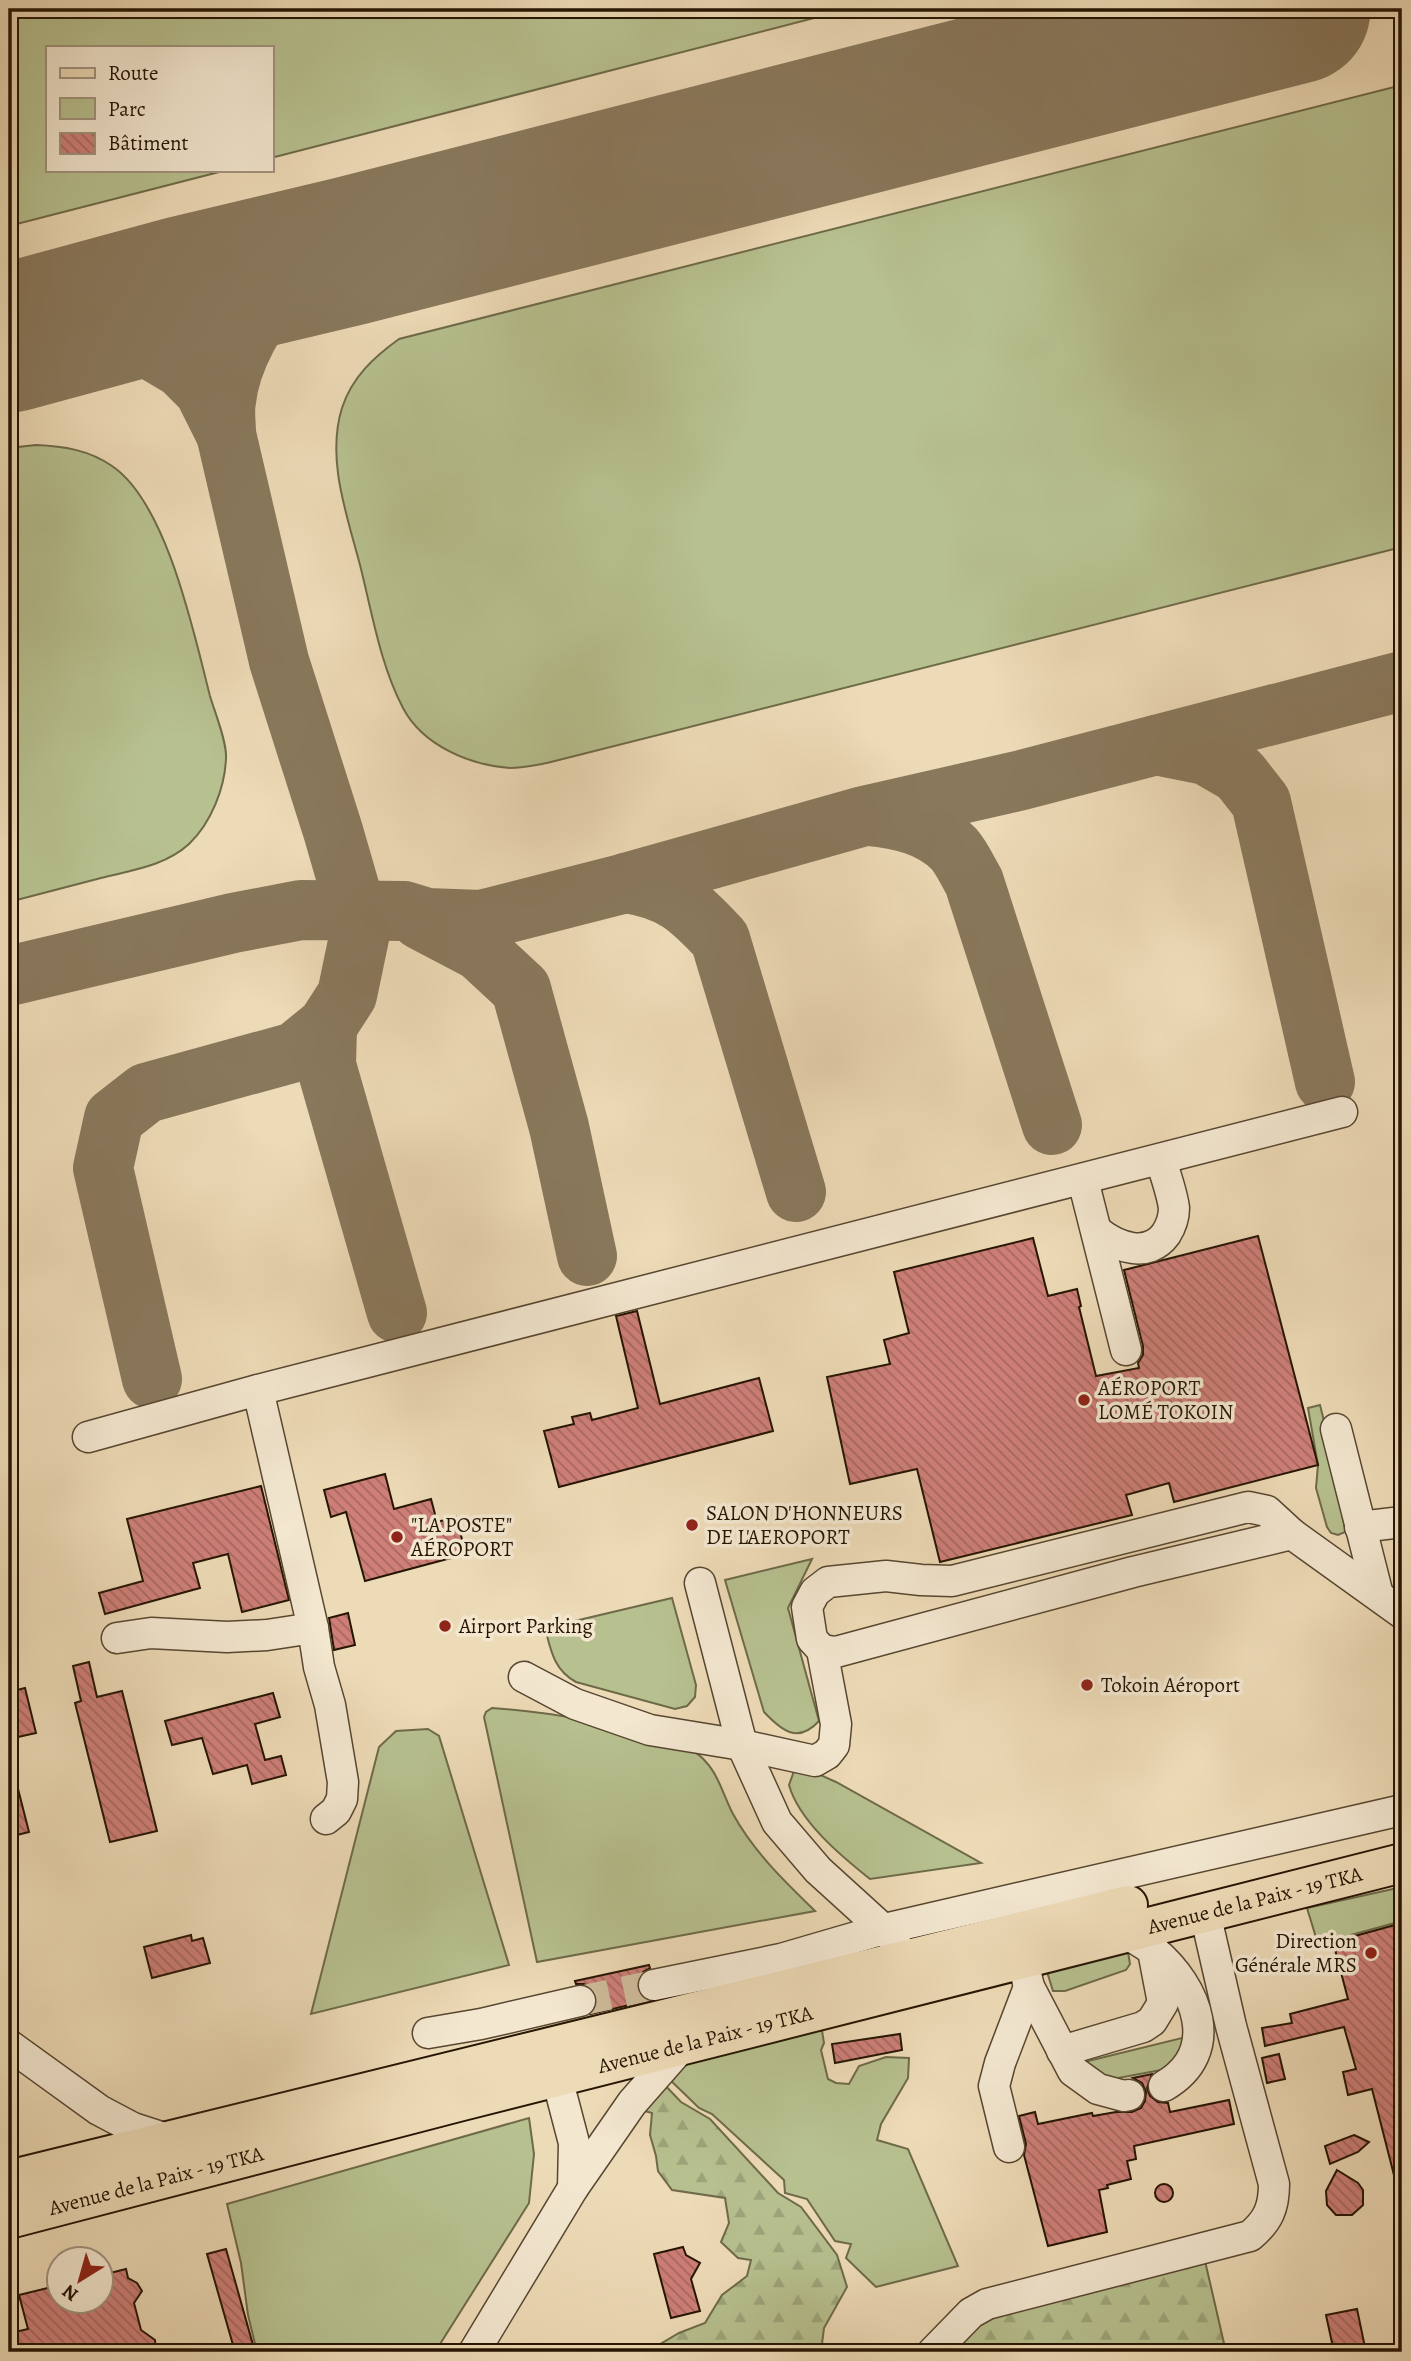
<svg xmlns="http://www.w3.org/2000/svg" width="1411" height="2361" viewBox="0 0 1411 2361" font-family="Alegreya,serif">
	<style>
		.green { fill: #b7c08f; stroke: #6e6a49; stroke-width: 2 }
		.forest { fill: url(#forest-firs); stroke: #6e6a49; stroke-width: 2 }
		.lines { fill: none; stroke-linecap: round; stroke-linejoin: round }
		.taxiway { stroke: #89785c; stroke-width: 60 }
		.runway { stroke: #89785c; stroke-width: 149 }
		.building { fill: url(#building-back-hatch); stroke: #251503; stroke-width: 2 }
		.minor-tunnel { stroke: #cfbc9b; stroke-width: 30; stroke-dasharray: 30 15; stroke-linecap: butt }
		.minor-casing { stroke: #574630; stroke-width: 33 }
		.major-casing { stroke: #251503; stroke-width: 42 }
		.minor { stroke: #f3e7d0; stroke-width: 30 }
		.major { stroke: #eddab6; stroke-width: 38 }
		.poi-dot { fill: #8f2418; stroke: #f3e7d0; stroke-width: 2.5 }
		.labels { text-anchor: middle; stroke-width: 7; stroke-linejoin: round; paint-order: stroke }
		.poi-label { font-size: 21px; fill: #251503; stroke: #f3e7d0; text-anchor: start }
		.street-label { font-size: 21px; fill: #251503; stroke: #f3e7d0 }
	</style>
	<defs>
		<pattern id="forest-firs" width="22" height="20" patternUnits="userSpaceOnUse" patternTransform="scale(1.75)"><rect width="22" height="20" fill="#b7c08f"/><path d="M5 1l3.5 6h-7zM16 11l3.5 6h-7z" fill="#9da47a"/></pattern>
		<pattern id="building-back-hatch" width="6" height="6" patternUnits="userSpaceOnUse" patternTransform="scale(1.75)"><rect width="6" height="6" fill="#ce7f78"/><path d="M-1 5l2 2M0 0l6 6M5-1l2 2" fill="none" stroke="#a76760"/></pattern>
	</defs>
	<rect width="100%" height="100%" fill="#eddab6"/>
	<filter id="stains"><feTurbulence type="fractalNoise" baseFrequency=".00286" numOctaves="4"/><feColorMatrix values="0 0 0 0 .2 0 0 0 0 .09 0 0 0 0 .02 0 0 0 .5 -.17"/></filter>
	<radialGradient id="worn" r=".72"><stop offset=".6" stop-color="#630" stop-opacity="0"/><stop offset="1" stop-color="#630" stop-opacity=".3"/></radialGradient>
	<!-- green -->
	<g class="green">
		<path d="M9 9H849L271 158V47H47V170H227L9 226Z"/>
		<path d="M1402 85V547L547 763C536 765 522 768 510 768 470 765 423 746 403 708 380 664 372 612 360 565 347 515 326 459 342 408 352 377 374 357 399 339Z"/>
		<path d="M36 445C63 446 89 450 112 466 167 503 194 634 210 696 215 713 227 742 226 758 225 788 211 823 189 844 165 866 132 870 101 878 70 886 40 894 9 902V448Z"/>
		<path d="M1320 1405 1349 1521 1345 1532 1338 1535 1331 1533 1327 1527 1316 1488 1318 1465 1308 1408Z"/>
		<path d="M812 1559 788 1608 819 1721C798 1744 782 1731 764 1712L725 1580Z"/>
		<path d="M672 1598 696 1685 695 1697 687 1706 675 1709 576 1682C554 1670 551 1651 545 1628Z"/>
		<path d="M492 1708C548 1712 601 1721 654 1737 673 1743 693 1746 706 1762 719 1776 724 1797 733 1814 754 1852 784 1881 815 1911L537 1962 484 1717 486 1712Z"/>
		<path d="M428 1729 439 1736 509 1965 311 2014 379 1747 396 1731Z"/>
		<path d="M794 1771 816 1773 836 1782 981 1863 870 1879C841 1856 799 1821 789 1785Z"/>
		<path d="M1402 1887V1921L1318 1944 1307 1908Z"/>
		<path d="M1128 1952 1130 1964 1126 1970 1065 1991H1053L1044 1962Z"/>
		<path d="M820 2018 824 2043 821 2050 828 2079 836 2083 849 2084 859 2066 886 2057 909 2058 908 2078 881 2124 877 2140 908 2149 958 2266 876 2287 846 2258 851 2244 835 2241 807 2199 785 2193 784 2180 712 2114 699 2108 663 2073 678 2050Z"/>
		<path d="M1190 2036 1185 2055 1161 2070 1113 2079 1100 2077 1080 2063Z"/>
		<path d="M529 2118 534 2154 529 2203 435 2352H257L248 2315 241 2263 227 2204Z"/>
	</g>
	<!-- forest -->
	<g class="forest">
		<path d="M659 2079 681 2102 710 2119 778 2193 801 2207 837 2255 847 2287 824 2328 821 2352H647L679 2333 705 2323 722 2295 747 2276 751 2260 738 2258 721 2242 729 2223 725 2198 672 2190 658 2171 656 2156 650 2135 652 2113 637 2109Z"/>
		<path d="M1205 2261 1226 2352H946L996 2311Z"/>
	</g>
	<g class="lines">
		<!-- taxiway -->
		<g class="taxiway">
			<path d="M36 331 84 328 105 330 128 336 182 368 204 390 226 434 279 661 333 831 361 928 347 995 327 1026 295 1052 146 1093 114 1118 103 1168 152 1379"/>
			<path d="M226 434C226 423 224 412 226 401 230 362 257 309 289 285 308 271 330 262 350 251"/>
			<path d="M1156 745 1206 755 1239 774 1261 802 1325 1082"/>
			<path d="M868 816C899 819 930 825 954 849 962 858 968 872 974 882L1052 1125"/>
			<path d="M626 883C672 890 689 906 720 939L796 1192"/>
			<path d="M421 920 480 951 521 989 559 1127 587 1256"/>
			<path d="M9 976 233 923 301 910 404 911 427 918 481 920 626 883 864 816 1022 780 1402 681"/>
			<path d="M327 1026 326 1065 397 1313"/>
		</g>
		<!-- runway -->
		<path class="runway" d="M9 338 186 290 350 251 1296 9"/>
	</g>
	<!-- building -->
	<g class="building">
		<path d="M1258 1236 1318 1465 1174 1502 1169 1483 1126 1495 1132 1515 940 1562 917 1469 850 1484 827 1377 890 1364 884 1340 909 1333 894 1272 1033 1238 1048 1296 1077 1289 1081 1306 1079 1307 1096 1376 1139 1368 1138 1363 1143 1355V1346L1124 1270Z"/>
		<path d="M637 1311 660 1404 759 1378 773 1431 559 1487 544 1431 574 1424 572 1417 590 1413 592 1420 638 1408 616 1316Z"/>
		<path d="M385 1474 394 1509 431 1499 437 1522 456 1517 466 1554 365 1581 346 1512 331 1517 324 1490Z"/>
		<path d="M261 1486 289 1600 242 1612 228 1554 193 1563 200 1588 105 1614 99 1593 143 1581 127 1519Z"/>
		<path d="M348 1613 355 1645 334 1650 329 1618Z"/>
		<path d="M89 1662 97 1697 122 1691 157 1831 110 1842 75 1703 81 1701 73 1666Z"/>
		<path d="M25 1688 36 1733 9 1739V1692Z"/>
		<path d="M273 1693 280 1717 255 1724 265 1760 281 1756 286 1775 252 1784 247 1765 213 1774 202 1738 172 1745 165 1721Z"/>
		<path d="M9 1777H15L29 1832 9 1837Z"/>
		<path d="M1402 1923V2183H1396L1372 2089 1348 2095 1343 2072 1356 2069 1344 2027 1265 2046 1262 2028 1292 2023 1290 2014 1348 1999 1333 1942Z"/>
		<path d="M191 1935 192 1941 203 1938 210 1963 152 1978 144 1947Z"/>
		<path d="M649 1965 650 1968 643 1972 638 1979 637 1988 641 1996 647 2001 591 2014 596 2007 597 1996 592 1989 584 1984H576L575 1981Z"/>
		<path d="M900 2034 902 2050 835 2063 832 2044Z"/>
		<path d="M1279 2054 1285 2079 1267 2083 1262 2058Z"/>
		<path d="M1152 2074 1147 2088 1150 2096 1158 2102 1168 2103 1170 2112 1229 2100 1234 2124 1134 2146 1136 2159 1127 2161 1131 2179 1107 2185 1108 2188 1099 2190 1107 2232 1048 2246 1024 2155 1026 2144 1019 2116 1035 2112 1038 2124 1092 2113 1093 2116 1116 2112H1132L1141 2108 1145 2101 1146 2092 1142 2083 1133 2078Z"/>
		<path d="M1354 2135 1369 2142 1358 2152 1330 2164 1325 2146Z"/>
		<path d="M1337 2170 1358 2183 1363 2190V2205L1352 2215H1336L1327 2205 1326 2191Z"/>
		<circle cx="1164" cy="2193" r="9"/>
		<path d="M683 2247 686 2255 700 2263 691 2279 700 2311 671 2318 654 2254Z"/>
		<path d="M226 2249 255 2352H235L207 2254Z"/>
		<path d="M126 2269 128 2278 137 2283 142 2291 134 2303 141 2330 155 2340 156 2352H21L15 2332 28 2329 19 2295 60 2285V2301H102V2275Z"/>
		<path d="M1357 2309 1366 2352H1334L1326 2315Z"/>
	</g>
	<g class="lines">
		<!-- minor-tunnel -->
		<path class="minor-tunnel" d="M580 2001 654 1985"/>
		<!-- minor casing -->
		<g class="minor-casing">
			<g id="minor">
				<path d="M1083 1180 1126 1350"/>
				<path d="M1098 1232C1117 1247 1148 1259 1166 1234 1171 1226 1174 1218 1174 1208 1172 1192 1165 1175 1161 1159"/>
				<path d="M258 1390 313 1628 319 1667 330 1705 343 1782 342 1799 336 1811 326 1819"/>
				<path d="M1336 1429 1378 1595"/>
				<path d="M88 1437 258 1390 1342 1112"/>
				<path d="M1360 1527 1402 1522"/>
				<path d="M700 1583 742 1745 777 1822 818 1870 895 1940"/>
				<path d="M117 1638 151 1633 227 1637 267 1635 313 1628"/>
				<path d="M822 1650 836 1652 1133 1572 1292 1534"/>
				<path d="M524 1677 575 1704 650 1730 742 1745 815 1761 827 1754 834 1745 836 1724 822 1650 812 1639 807 1607 815 1592 828 1582 886 1576 921 1580 952 1581 1248 1507 1267 1511 1292 1534 1402 1613"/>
				<path d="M1126 1933C1135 1939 1145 1944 1154 1951 1197 1987 1223 2052 1164 2086"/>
				<path d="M1018 1940 1029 1987 1073 2071 1098 2089 1124 2096 1129 2095"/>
				<path d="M654 1985 781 1959 884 1929 1402 1810"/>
				<path d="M428 2033 481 2024 580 2001"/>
				<path d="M9 2045 99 2110 133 2128 170 2140"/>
				<path d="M1062 2051 1143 2027 1152 2021 1163 2003 1153 1951"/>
				<path d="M557 2078 574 2143 573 2188"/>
				<path d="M1009 2147 994 2086 1000 2063 1029 1987"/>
				<path d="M474 2352 573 2188 632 2103 682 2046"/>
				<path d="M933 2352 971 2313 987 2304 1250 2236C1268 2221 1274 2208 1274 2184L1231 2026 1205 1913"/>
			</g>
		</g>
		<!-- major casing -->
		<g class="major-casing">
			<g id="major">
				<path d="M9 2180 1128 1905"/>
				<path id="s1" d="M9 2219 458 2102 1402 1863"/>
			</g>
		</g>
		<!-- minor -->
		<use href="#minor" class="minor"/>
		<!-- major -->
		<use href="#major" class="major"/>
	</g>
	<!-- markers -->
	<g class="poi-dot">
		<circle cx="1084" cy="1400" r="7"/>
		<circle cx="692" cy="1525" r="7"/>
		<circle cx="397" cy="1537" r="7"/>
		<circle cx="445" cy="1626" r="7"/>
		<circle cx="1087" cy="1685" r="7"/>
		<circle cx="1371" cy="1953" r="7"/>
	</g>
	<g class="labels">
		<!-- poi labels -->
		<g class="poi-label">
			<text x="1098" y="1395">AÉROPORT<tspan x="1098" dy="24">LOMÉ TOKOIN</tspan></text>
			<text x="706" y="1520">SALON D'HONNEURS<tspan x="706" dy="24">DE L'AEROPORT</tspan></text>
			<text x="411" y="1532">"LA POSTE"<tspan x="411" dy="24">AÉROPORT</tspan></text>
			<text x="459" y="1633">Airport Parking</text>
			<text x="1101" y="1692">Tokoin Aéroport</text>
			<text x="1357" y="1948" text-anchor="end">Direction<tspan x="1357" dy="24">Générale MRS</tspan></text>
		</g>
		<!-- street labels -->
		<g class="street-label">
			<text dy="7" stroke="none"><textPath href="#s1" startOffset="1286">Avenue de la Paix - 19 TKA</textPath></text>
			<text dy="7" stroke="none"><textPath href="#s1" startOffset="719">Avenue de la Paix - 19 TKA</textPath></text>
			<text dy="7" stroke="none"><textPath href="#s1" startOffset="152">Avenue de la Paix - 19 TKA</textPath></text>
		</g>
	</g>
	<!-- margin -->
	<rect width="1411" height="2361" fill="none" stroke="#eddab6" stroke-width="35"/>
	<rect x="10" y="10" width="1390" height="2340" fill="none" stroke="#251503" stroke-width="3.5"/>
	<rect x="18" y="18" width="1376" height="2326" fill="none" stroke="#251503" stroke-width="2"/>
	<!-- legend -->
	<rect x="46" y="46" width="228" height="126" fill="#f3e7d0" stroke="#a1937e" stroke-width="2"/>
	<rect x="60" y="68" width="35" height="10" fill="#eddab6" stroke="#a1937e" stroke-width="2"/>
	<text x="108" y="80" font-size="21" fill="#251503">Route</text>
	<rect x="60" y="98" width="35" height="21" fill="#b7c08f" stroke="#a1937e" stroke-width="2"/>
	<text x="108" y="116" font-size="21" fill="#251503">Parc</text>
	<rect x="60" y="133" width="35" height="21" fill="url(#building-back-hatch)" stroke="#a1937e" stroke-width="2"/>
	<text x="108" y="150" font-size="21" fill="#251503">Bâtiment</text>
	<!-- north arrow -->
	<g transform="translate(80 2280) rotate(217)"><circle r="33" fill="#f3e7d0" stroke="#a1937e" stroke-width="2"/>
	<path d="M0-5L12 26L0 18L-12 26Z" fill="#8f2418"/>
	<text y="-10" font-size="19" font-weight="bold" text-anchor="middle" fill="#251503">N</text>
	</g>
	<rect width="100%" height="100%" filter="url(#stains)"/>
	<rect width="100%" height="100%" fill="url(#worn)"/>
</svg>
